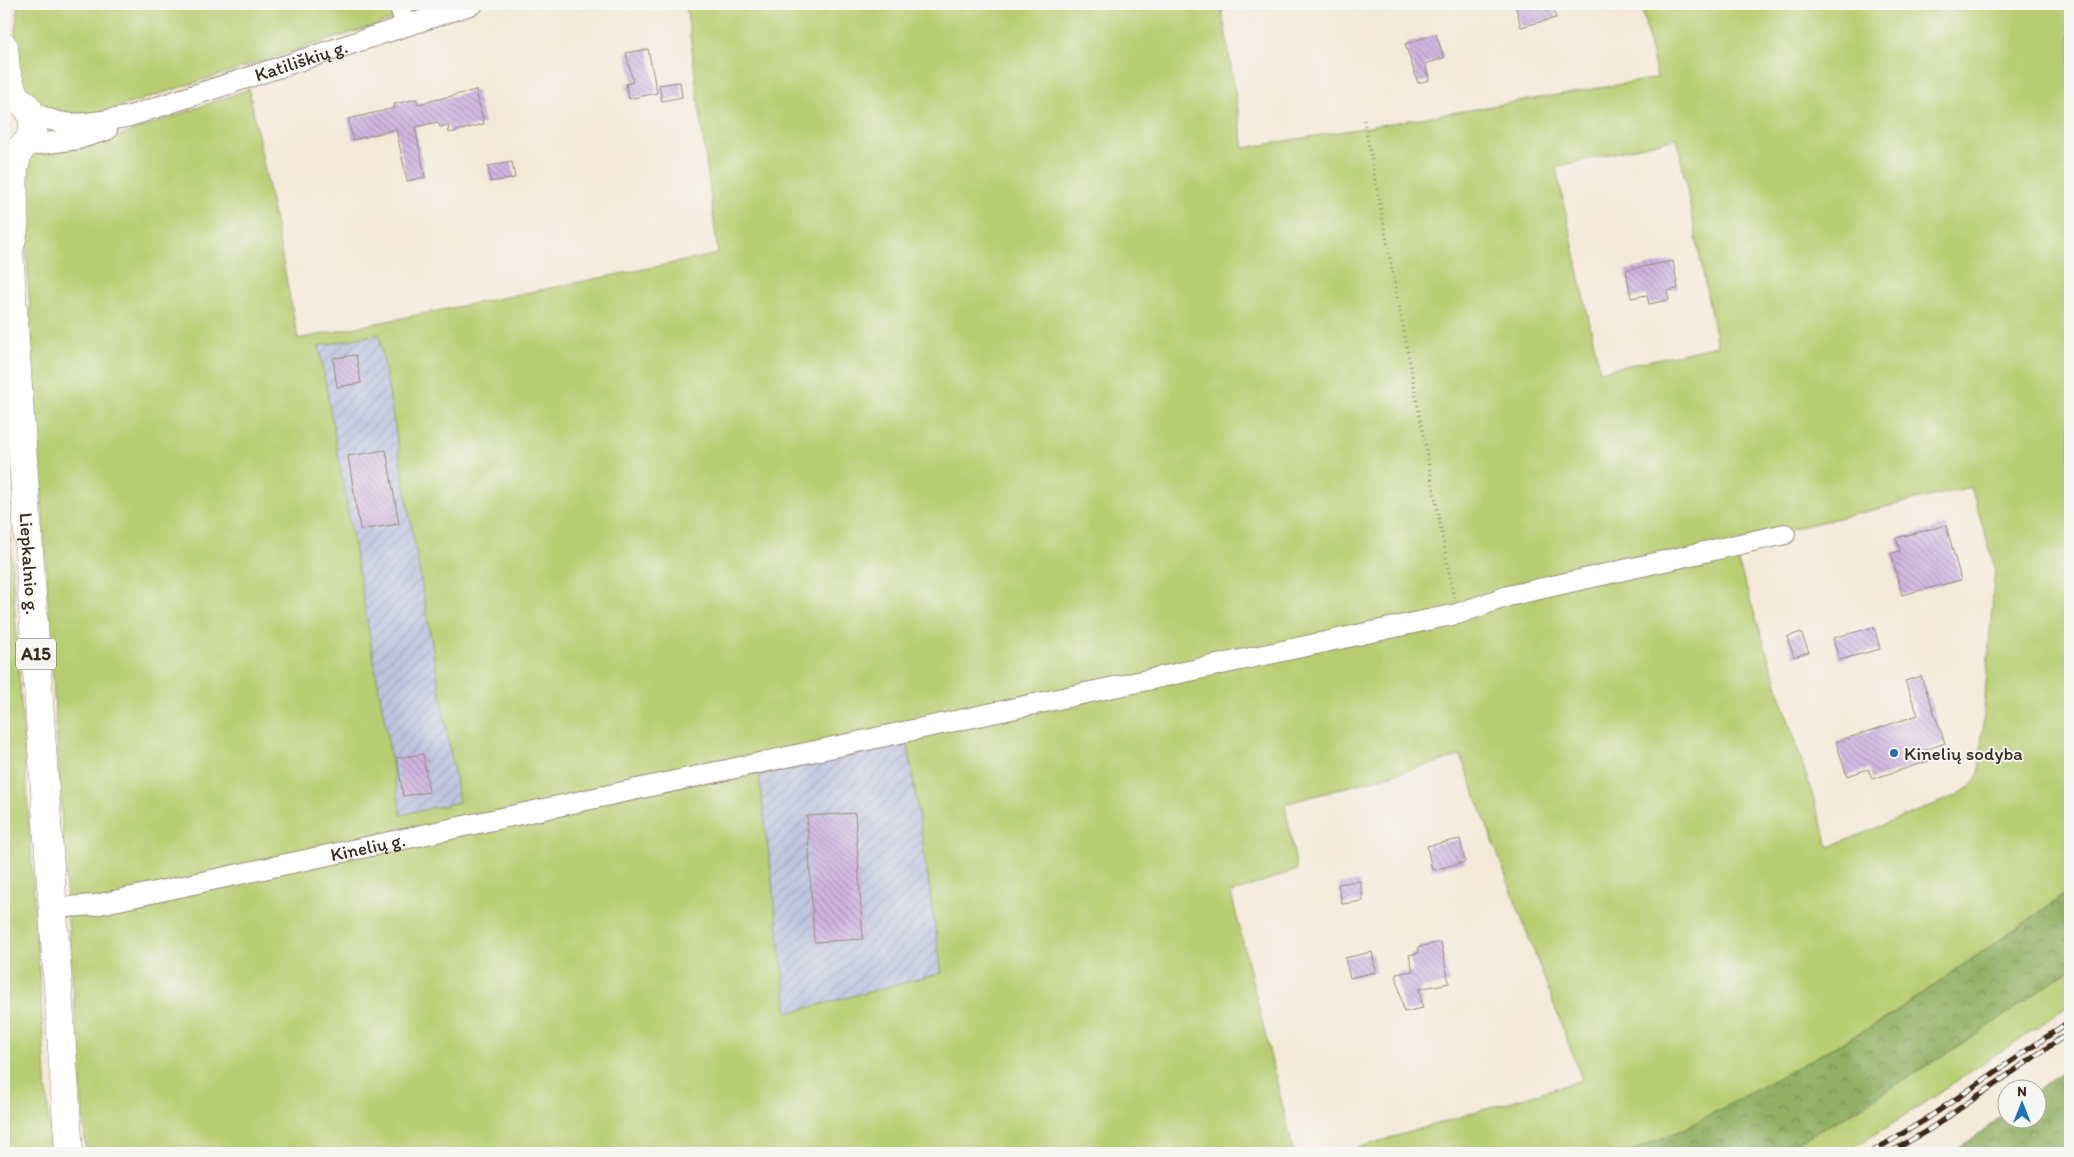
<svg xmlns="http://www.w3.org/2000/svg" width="2074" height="1157" viewBox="0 0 2074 1157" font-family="Itim,sans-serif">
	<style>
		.industrial { fill: url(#industrial-furrows) }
		.grass { fill: #b8cd71; stroke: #7a7c48; fill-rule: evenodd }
		.forest { fill: url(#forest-crowns); stroke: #666d40 }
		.building { fill: url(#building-back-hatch) }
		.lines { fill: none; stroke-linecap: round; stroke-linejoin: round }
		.minor-casing { stroke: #988a7b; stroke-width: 22 }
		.trunk-casing { stroke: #988a7b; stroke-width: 29 }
		.path { stroke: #988a7b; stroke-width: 3; stroke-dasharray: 1 4; stroke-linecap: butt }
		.minor { stroke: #fff; stroke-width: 20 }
		.trunk { stroke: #fff; stroke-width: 28 }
		.rail-casing { stroke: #3b2a1e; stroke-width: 5.5 }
		.rail { stroke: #f6f6f2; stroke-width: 4; stroke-dasharray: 11; stroke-linecap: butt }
		.poi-dot { fill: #1f6fb2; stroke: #f6f6f2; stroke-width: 2 }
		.labels { text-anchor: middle; stroke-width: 4; stroke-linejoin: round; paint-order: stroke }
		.shield { fill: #f6f6f2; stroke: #73675e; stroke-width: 1 }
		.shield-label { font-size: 18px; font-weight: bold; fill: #3b2a1e }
		.street-label { font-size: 19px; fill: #3b2a1e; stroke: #f6f6f2 }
		.poi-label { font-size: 19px; fill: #3b2a1e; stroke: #f6f6f2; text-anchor: start }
	</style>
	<defs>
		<pattern id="industrial-furrows" width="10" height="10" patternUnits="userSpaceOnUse" patternTransform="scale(1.25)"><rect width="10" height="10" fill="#bdc3de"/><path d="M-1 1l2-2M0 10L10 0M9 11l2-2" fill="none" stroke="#a3a8be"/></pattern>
		<pattern id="forest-crowns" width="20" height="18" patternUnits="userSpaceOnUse" patternTransform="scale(1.25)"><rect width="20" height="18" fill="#92b063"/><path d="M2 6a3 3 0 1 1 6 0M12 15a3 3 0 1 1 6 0" fill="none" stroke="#788f51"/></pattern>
		<pattern id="building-back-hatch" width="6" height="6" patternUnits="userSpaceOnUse" patternTransform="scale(1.25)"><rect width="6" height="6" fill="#d0b5e1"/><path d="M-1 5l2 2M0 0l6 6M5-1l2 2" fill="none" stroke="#aa93b6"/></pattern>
	</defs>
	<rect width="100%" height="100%" fill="#f6f6f2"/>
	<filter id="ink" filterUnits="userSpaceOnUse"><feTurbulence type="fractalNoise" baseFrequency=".02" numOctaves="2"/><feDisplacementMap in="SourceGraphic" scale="10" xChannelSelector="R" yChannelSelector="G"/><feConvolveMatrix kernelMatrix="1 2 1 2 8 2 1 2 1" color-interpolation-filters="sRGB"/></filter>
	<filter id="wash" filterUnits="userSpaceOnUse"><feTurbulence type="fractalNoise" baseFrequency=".0096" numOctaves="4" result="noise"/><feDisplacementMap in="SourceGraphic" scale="20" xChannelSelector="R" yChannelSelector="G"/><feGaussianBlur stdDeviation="1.12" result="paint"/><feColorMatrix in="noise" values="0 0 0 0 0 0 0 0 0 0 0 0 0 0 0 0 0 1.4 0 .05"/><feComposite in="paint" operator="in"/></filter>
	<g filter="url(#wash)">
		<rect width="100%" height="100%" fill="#f4e9d8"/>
		<!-- industrial -->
		<g class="industrial">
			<path d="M379 333 459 803 401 815 319 345Z"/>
			<path d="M908 744 942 973 788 1013 759 775Z"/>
		</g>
		<!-- grass -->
		<g class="grass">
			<path d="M18 4H442L100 113 67 117 43 109 24 89 13 55Z"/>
			<path d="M686 4H1221L1244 148 1657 78 1642 9 1650 4H2027V8L2050 4H2070V891L1882 1021 1686 1128 1628 1153H1340L1582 1080 1461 756 1285 804 1297 870 1231 893 1294 1153H86L69 935 24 212 23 175 30 157 39 152 86 148 249 89 298 339 718 254ZM1677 138 1717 346 1600 371 1556 167ZM379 334 459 802 401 815 319 346ZM1971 487 1995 568 1979 773 1971 786 1957 795 1829 847 1732 543ZM908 744 942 973 788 1013 759 775Z"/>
			<path d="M4 488 8 506 51 1153H4Z"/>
			<path d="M2070 969V1005L1897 1121 1844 1153H1777C1879 1098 1975 1035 2070 969Z"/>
		</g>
		<!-- forest -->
		<g class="forest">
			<path d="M2070 891V969L1979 1033 1846 1116 1777 1153H1628L1686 1128 1882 1021Z"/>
			<path d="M2070 1066V1141L2054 1153H1953L2006 1113V1120H2036L2037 1091Z"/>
		</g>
		<g id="blocks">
			<!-- building -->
			<g class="building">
				<path d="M1515 4H1552L1556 18 1521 27Z"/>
				<path d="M1436 34 1444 58 1425 64 1429 80 1418 83 1405 44Z"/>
				<path d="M648 49 657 93 629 99 626 84 633 82 626 53Z"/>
				<path d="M680 82 682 97 662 101 659 85Z"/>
				<path d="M476 90 484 124 449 133 448 125 440 127 438 122 415 127 425 177 407 181 396 129 353 140 348 119 395 108 394 104 416 99 418 104Z"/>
				<path d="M512 162 515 178 490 182 488 166Z"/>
				<path d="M1673 261 1678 289 1667 291 1669 300 1649 304 1647 295 1631 298 1626 270Z"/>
				<path d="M356 355 361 383 337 387 333 358Z"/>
				<path d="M386 450 399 524 360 530 348 456Z"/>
				<path d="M1946 525 1961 580 1902 595 1891 553 1900 551 1896 538Z"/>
				<path d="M1874 627 1880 649 1839 660 1833 638Z"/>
				<path d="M1801 632 1809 652 1794 657 1787 637Z"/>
				<path d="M1921 676 1945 743 1925 750 1929 761 1872 779 1868 769 1847 776 1836 742 1918 715 1905 681Z"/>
				<path d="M423 754 429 792 403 796 397 758Z"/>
				<path d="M855 813 863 939 814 942 807 816Z"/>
				<path d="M1460 839 1465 862 1432 870 1427 846Z"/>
				<path d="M1360 881 1363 901 1342 904 1338 884Z"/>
				<path d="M1441 942 1449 983 1419 989 1423 1008 1404 1012 1396 974 1413 971 1409 955 1419 953 1418 947Z"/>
				<path d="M1372 952 1376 972 1350 978 1345 958Z"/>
			</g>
		</g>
	</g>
	<g filter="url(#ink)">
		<use href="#blocks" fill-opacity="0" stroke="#988a7b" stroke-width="1"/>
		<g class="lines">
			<!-- minor casing -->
			<g class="minor-casing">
				<g id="minor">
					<path d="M399 4 406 26"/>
					<path id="s1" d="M29 110C67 132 88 122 127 117L473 4"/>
					<path d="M25 146 78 139 107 130"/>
					<path id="s2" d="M53 908 95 905 1423 621 1457 614 1508 596 1785 534"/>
				</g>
			</g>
			<!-- trunk casing -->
			<g class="trunk-casing">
				<g id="trunk">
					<path d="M4 47 6 71 15 98"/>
					<path d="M4 96C42 98 43 150 4 155"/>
					<path id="s3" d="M4 231 9 250 69 1153"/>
					<path d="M9 250C11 243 13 235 14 227 16 201 9 176 19 151"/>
				</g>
			</g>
			<!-- path -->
			<path class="path" d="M1364 120 1454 598"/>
			<!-- minor -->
			<use href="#minor" class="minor"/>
			<!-- trunk -->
			<use href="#trunk" class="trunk"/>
			<!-- rail casing -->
			<g class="rail-casing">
				<g id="rail">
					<path d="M1870 1153 1925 1120 2070 1021"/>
					<path d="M1889 1153 1930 1129 2070 1032"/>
				</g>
			</g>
			<!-- rail -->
			<use href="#rail" class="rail"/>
		</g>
	</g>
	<!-- markers -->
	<circle class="poi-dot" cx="1894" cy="753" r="5"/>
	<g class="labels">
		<!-- shield labels -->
		<rect class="shield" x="16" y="638.5" width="40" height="31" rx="4"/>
		<g class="shield-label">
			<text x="36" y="660">A15</text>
		</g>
		<!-- street labels -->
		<g class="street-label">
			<text dy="7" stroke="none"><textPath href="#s1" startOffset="284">Katiliškių g.</textPath></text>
			<text dy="7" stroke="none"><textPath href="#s3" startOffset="334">Liepkalnio g.</textPath></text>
			<text dy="7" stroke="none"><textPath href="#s2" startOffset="321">Kinelių g.</textPath></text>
		</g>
		<!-- poi labels -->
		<g class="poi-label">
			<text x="1904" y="760">Kinelių sodyba</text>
		</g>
	</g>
	<!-- margin -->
	<rect width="2074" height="1157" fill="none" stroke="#f6f6f2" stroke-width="20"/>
	<!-- north arrow -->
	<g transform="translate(2022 1104)"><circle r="24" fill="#f6f6f2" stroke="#aba49d"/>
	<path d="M0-4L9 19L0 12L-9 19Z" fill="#1f6fb2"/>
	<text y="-8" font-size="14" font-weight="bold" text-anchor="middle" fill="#3b2a1e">N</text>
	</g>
</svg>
